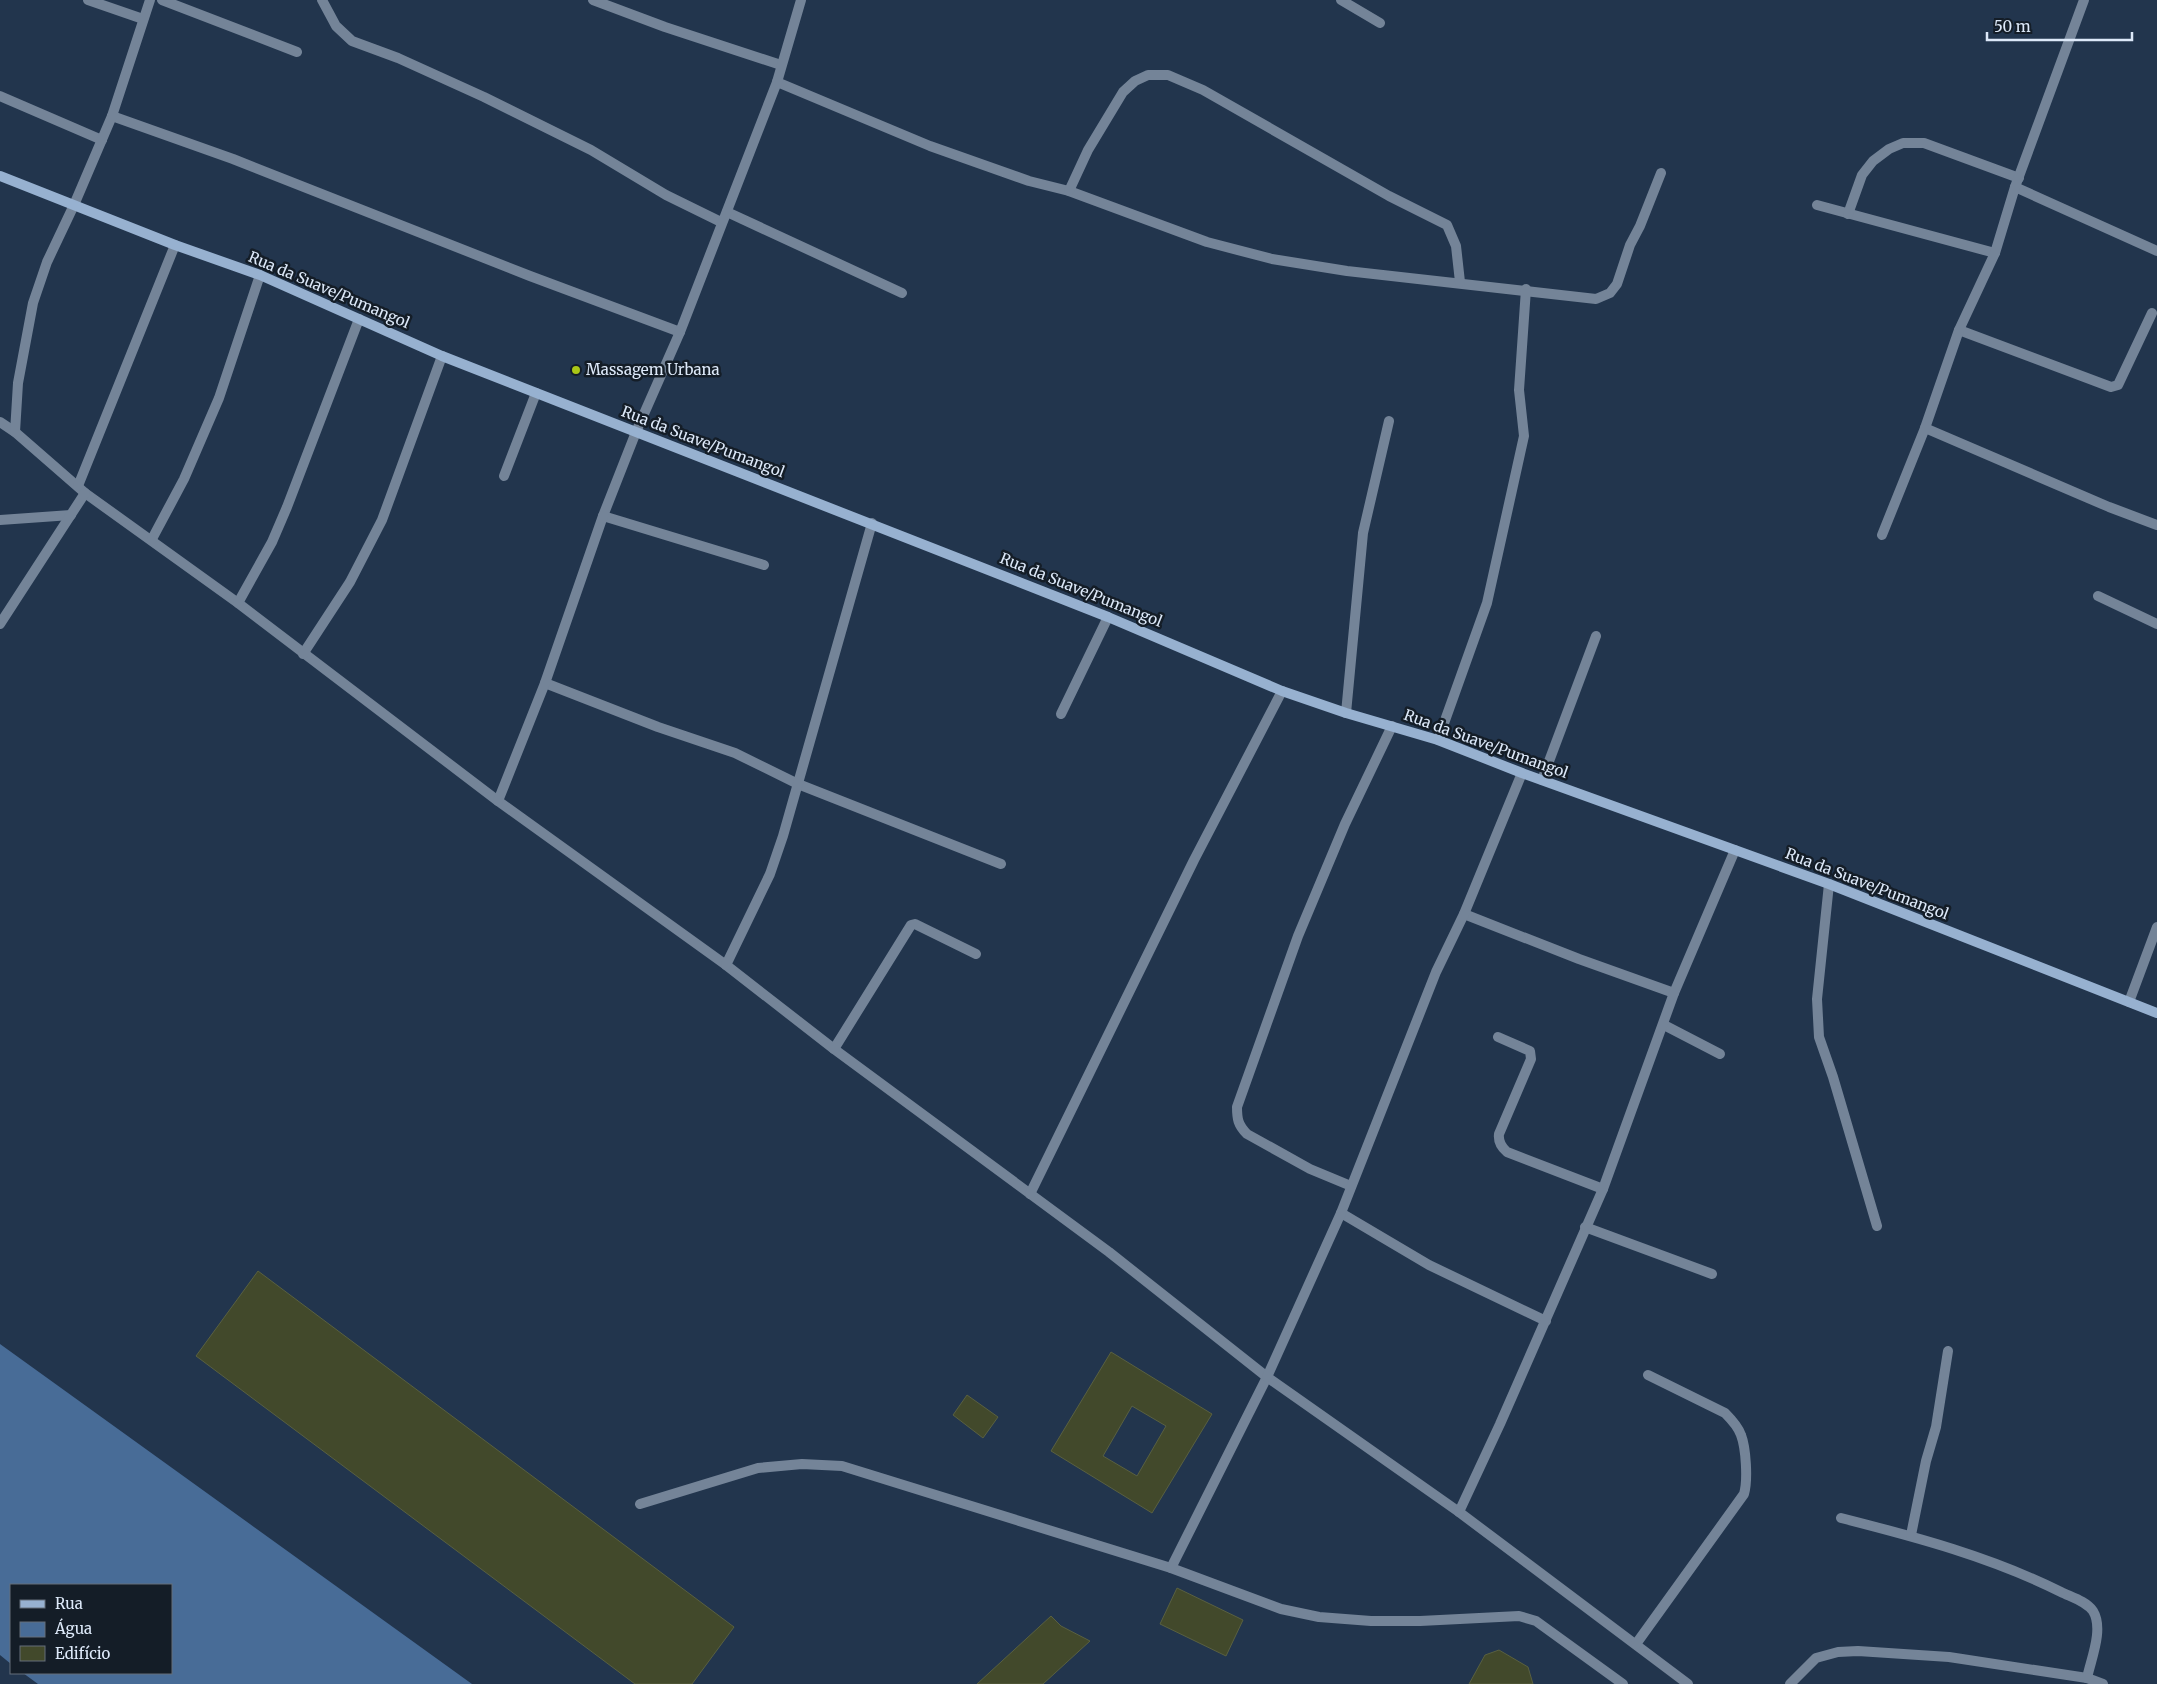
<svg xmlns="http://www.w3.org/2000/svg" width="2157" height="1684" viewBox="0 0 2157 1684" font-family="Merriweather,serif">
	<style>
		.water { fill: #486c97 }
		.building { fill: #42492b; stroke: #596041; fill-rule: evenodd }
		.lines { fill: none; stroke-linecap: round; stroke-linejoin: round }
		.lane { stroke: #748498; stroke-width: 10 }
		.street { stroke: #748498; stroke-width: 10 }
		.secondary { stroke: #97b1d0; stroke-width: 10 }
		.poi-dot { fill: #aac716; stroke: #141d27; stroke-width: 2 }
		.labels { text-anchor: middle; stroke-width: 5; stroke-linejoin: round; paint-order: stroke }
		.street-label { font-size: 15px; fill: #dde9f9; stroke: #141d27 }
		.poi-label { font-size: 15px; fill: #dde9f9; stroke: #141d27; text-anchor: start }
	</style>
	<rect width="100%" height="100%" fill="#22354d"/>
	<!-- water -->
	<path class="water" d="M0 1344 472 1684H38L23 1673H171V1585H11V1664L0 1655Z"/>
	<!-- building -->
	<g class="building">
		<path d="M258 1271 734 1627 692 1684H635L196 1356Z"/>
		<path d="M1111 1352 1212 1414 1152 1513 1051 1451ZM1132 1406 1166 1426 1137 1476 1103 1456Z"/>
		<path d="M967 1395 998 1417 983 1438 953 1415Z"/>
		<path d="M1177 1588 1243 1620 1226 1656 1160 1624Z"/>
		<path d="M1051 1616 1061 1626 1090 1641 1043 1684H977Z"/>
		<path d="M1499 1650 1528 1667 1533 1684H1469L1485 1655Z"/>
	</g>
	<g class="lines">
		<!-- lane -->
		<g class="lane">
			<path d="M1542 780 1596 636"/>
			<path d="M640 1504 758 1468 802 1464 842 1466 1171 1568 1281 1609 1319 1617 1371 1621H1420L1519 1616 1536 1621 1623 1684"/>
			<path d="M1171 1568 1267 1377"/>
		</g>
		<!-- street -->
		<g class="street">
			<path d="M88 0 143 19"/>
			<path d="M162 0 297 52"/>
			<path d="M322 0 336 26 352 41 398 58 484 97 591 150 666 195 721 222"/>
			<path d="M593 0 665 27 781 65"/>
			<path d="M1341 0 1380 23"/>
			<path d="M777 82 930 146 1029 181 1069 191 1207 242 1272 259 1347 271 1596 299 1610 293 1617 284 1630 245 1640 226 1661 173"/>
			<path d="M0 96 102 140"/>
			<path d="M112 116 233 159 530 276 680 332"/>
			<path d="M2015 187 2157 251"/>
			<path d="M1069 191 1088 150 1123 92 1135 81 1148 75H1168L1203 90 1389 196 1447 225 1456 246 1460 282"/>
			<path d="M1817 205 1995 253"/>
			<path d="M727 212 902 293"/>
			<path d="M1848 214 1862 175 1873 161 1889 149 1903 143H1924L2019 178"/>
			<path d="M1959 330 2111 387 2118 385 2152 313"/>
			<path d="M0 422 15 432 85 493 238 603 498 801 726 965 834 1049 1109 1252 1267 1377 1459 1512 1688 1684"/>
			<path d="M1925 428 2109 507 2157 525"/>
			<path d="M15 432 18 383 33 303 47 262 74 205 112 116 150 0"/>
			<path d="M504 476 536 393"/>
			<path d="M78 486 175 245"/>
			<path d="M603 516 764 565"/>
			<path d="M0 520 71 515"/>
			<path d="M1882 535 1925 428 1959 330 1995 253 2015 187 2084 0"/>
			<path d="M152 539 184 479 219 398 260 275"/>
			<path d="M2098 596 2157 624"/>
			<path d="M238 603 272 542 287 507 359 319"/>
			<path d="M0 624 85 493"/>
			<path d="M303 654 350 582 382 520 442 356"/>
			<path d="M545 683 658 727 735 753 798 784 1001 864"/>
			<path d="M1346 713 1363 533 1389 421"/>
			<path d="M1061 714 1108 617"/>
			<path d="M1438 740 1487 603 1524 436 1519 390 1526 289"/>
			<path d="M498 801 545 683 603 516 636 432 680 332 777 82 801 0"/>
			<path d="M1829 884 1817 999 1819 1037 1833 1077 1877 1226"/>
			<path d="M1464 914 1579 959 1674 993"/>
			<path d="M726 965 770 874 783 836 872 523"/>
			<path d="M2129 1002 2157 927"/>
			<path d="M1664 1025 1720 1054"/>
			<path d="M1498 1037 1530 1051 1531 1059 1499 1134C1498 1142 1501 1147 1507 1152L1603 1189"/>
			<path d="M834 1049 911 925 915 924 976 954"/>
			<path d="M1351 1186 1310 1169 1247 1134C1238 1125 1237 1119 1237 1107L1298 936 1345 824 1392 726"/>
			<path d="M1030 1194 1194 860 1282 691"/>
			<path d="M1341 1213 1429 1265 1546 1321"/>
			<path d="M1585 1227 1712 1274"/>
			<path d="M1267 1377 1341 1213 1436 972 1464 914 1522 773"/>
			<path d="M1459 1512 1500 1424 1603 1189 1674 993 1735 850"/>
			<path d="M1841 1518C1916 1537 1991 1557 2061 1592 2071 1597 2086 1601 2093 1611 2104 1629 2091 1659 2087 1678"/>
			<path d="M1911 1535 1926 1461 1936 1427 1948 1351"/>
			<path d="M1636 1644 1744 1494C1748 1480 1746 1448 1741 1435 1738 1426 1731 1419 1725 1413L1648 1375"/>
			<path d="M1790 1684 1816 1658 1838 1652 1858 1651 1949 1657 2087 1678 2103 1684"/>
		</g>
		<!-- secondary -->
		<path class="secondary" d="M0 176 175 245 260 275 442 356 1108 617 1282 691 1346 713 1438 740 1522 773 1829 884 2157 1013"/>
	</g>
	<!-- markers -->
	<circle class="poi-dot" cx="576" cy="370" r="5"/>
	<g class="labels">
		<!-- street labels -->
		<g class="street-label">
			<text transform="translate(329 290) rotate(23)" y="5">Rua da Suave/Pumangol</text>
			<text transform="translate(703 442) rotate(21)" y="5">Rua da Suave/Pumangol</text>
			<text transform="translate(1081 590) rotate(22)" y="5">Rua da Suave/Pumangol</text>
			<text transform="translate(1486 744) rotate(20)" y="5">Rua da Suave/Pumangol</text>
			<text transform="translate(1867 884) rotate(21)" y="5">Rua da Suave/Pumangol</text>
		</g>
		<!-- poi labels -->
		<g class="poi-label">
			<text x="586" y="375">Massagem Urbana</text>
		</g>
	</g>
	<!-- legend -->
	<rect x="10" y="1584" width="162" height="90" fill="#141d27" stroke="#646f7b"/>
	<rect x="20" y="1600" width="25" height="8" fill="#97b1d0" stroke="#646f7b"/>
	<text x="55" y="1609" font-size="15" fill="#dde9f9">Rua</text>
	<rect x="20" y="1622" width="25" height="15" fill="#486c97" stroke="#646f7b"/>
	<text x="55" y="1634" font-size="15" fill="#dde9f9">Água</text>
	<rect x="20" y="1646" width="25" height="15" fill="#42492b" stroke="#646f7b"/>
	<text x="55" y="1659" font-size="15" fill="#dde9f9">Edifício</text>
	<!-- scale -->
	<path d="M1987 32v8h145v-8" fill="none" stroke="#dde9f9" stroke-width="2.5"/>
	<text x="1994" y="32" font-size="15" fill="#dde9f9" stroke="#141d27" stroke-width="4" paint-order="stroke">50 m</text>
</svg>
